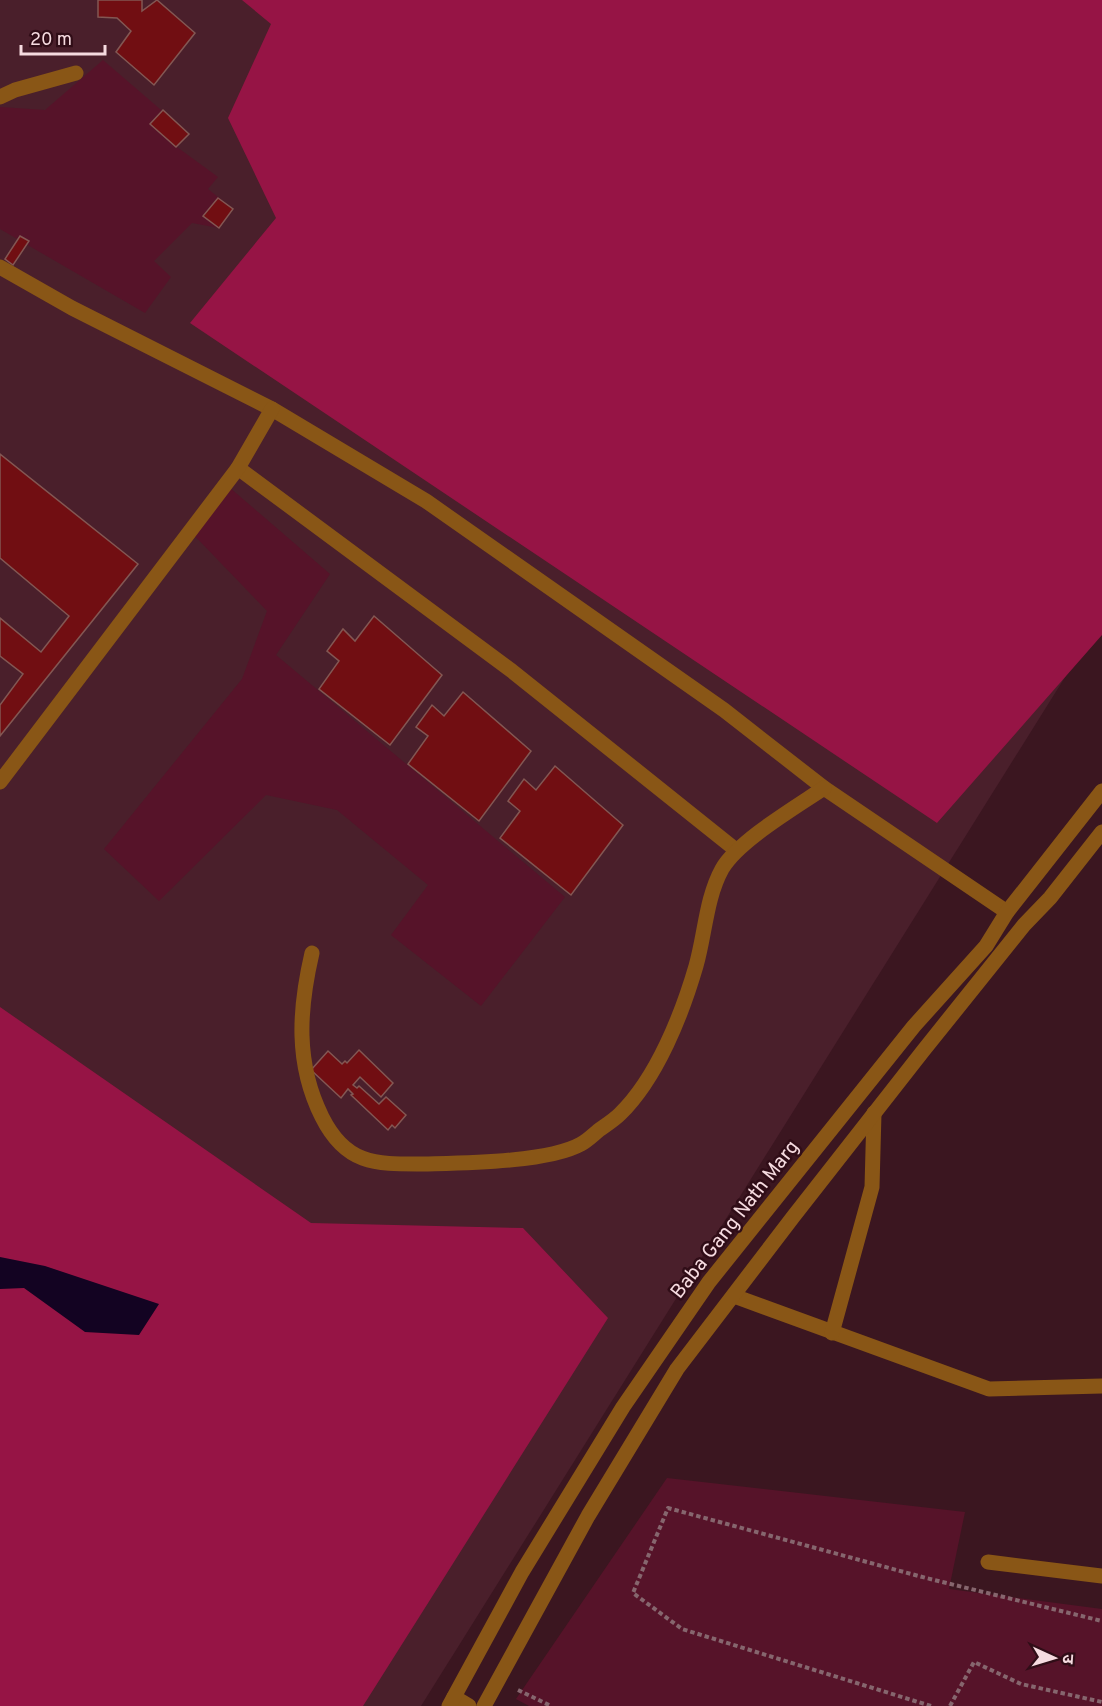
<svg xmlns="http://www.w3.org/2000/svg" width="1102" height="1706" viewBox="0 0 1102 1706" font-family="Overpass,'Noto Sans Devanagari',sans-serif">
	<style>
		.built { fill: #4a1f2b }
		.green { fill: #561329 }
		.forest { fill: #961445 }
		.water { fill: #130322 }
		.building { fill: #710e12; stroke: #835753; stroke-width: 1.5 }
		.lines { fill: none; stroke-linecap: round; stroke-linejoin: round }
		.path { stroke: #86666e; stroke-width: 4; stroke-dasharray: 4.5 3; stroke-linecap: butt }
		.service { stroke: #895616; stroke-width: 15 }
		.minor { stroke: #895616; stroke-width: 15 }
		.tertiary { stroke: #895616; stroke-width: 15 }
		.labels { text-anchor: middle; stroke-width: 5; stroke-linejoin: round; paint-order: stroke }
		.street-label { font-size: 20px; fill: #f6dbe0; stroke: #300d17 }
	</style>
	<rect width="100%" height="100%" fill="#3b1620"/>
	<!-- built -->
	<path class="built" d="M0 0H1102V618L421 1706H0Z"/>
	<!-- green -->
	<g class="green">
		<path d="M103 60 189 134 177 147 218 177 208 189 233 209 219 228 192 223 154 261 171 277 145 313 0 229V107L45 110Z"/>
		<path d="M222 481 330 574 276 655 565 897 481 1006 391 935 428 885 337 810 266 795 159 901 104 849 242 679 267 611 189 530Z"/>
		<path d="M667 1478 965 1512 949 1589 1102 1609V1706H529L516 1699Z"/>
	</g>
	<!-- forest -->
	<g class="forest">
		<path d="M242 0H1102V635L937 823 190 323 276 218 228 118 271 24Z"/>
		<path d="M0 1007 311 1223 523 1228 608 1318 363 1706H0Z"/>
	</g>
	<!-- water -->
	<path class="water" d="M0 1257 45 1266 159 1304 139 1335 85 1332 24 1288 0 1289Z"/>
	<!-- building -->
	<g class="building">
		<path d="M98 0H142V11L157 0 195 33 154 85 116 52 131 31 117 18 98 17Z"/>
		<path d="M163 110 189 134 176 147 150 124Z"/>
		<path d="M218 198 233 209 219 228 203 216Z"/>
		<path d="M20 236 29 241 13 265 5 259Z"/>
		<path d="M0 454 138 564 0 736V705L23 674 0 656V618L41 652 69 616 0 558Z"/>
		<path d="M374 616 442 675 390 745 319 689 339 661 327 651 343 629 355 641Z"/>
		<path d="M463 692 531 751 479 821 408 764 428 736 416 727 432 705 444 716Z"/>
		<path d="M555 766 623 825 571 895 500 838 520 811 508 801 524 779 536 790Z"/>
		<path d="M359 1050 393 1083 381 1097 360 1077 353 1085 357 1088 359 1086 379 1104 386 1097 406 1115 395 1128 392 1125 388 1130 351 1095 353 1094 348 1089 341 1098 311 1070 328 1051 342 1064 345 1061 347 1063Z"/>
	</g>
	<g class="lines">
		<!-- path -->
		<g class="path">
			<path d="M518 1690 551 1706"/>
			<path d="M931 1706 682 1629 633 1593 668 1508 926 1578 1102 1621"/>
			<path d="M950 1706 974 1662 1021 1684 1102 1702"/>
		</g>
		<!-- service -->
		<g class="service">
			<path d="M0 97 15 90 76 73"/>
			<path d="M0 267 72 308 272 409 426 501 724 710 824 788 1007 912"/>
			<path d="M238 468 512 671 736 850"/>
			<path d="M0 782 238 468 272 409"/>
			<path d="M312 953C299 1009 295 1063 322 1117 347 1167 378 1164 428 1164 466 1163 549 1162 581 1144 587 1141 593 1135 599 1130 606 1125 614 1120 620 1114 657 1078 682 1014 696 966 705 935 706 898 722 869 738 841 796 807 824 788"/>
		</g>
		<!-- minor -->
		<g class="minor">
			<path d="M734 1296 989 1389 1102 1386"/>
			<path d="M832 1333 872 1187 874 1113"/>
			<path d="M988 1562 1102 1576"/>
			<path d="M454 1697 469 1706"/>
		</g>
		<!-- tertiary -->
		<g class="tertiary">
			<path d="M449 1706 522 1572 623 1407 709 1282 914 1026 986 946 1007 912 1102 791"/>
			<path d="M484 1706 588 1516 677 1369 793 1217 923 1051 1024 925 1050 898 1102 832"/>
		</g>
	</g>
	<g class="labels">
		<!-- street labels -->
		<g class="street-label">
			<text transform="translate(734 1219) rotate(-52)" y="7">Baba Gang Nath Marg</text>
		</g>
	</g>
	<!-- north arrow -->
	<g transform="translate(1054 1658) rotate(94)" stroke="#300d17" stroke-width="4.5" paint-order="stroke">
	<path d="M0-4.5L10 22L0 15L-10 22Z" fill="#f6dbe0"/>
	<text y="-9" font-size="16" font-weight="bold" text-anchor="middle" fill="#f6dbe0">उ</text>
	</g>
	<!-- scale -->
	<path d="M21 45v9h84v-9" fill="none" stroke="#f6dbe0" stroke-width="3"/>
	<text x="30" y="45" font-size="18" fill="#f6dbe0" stroke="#300d17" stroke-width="4.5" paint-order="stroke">20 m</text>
</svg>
